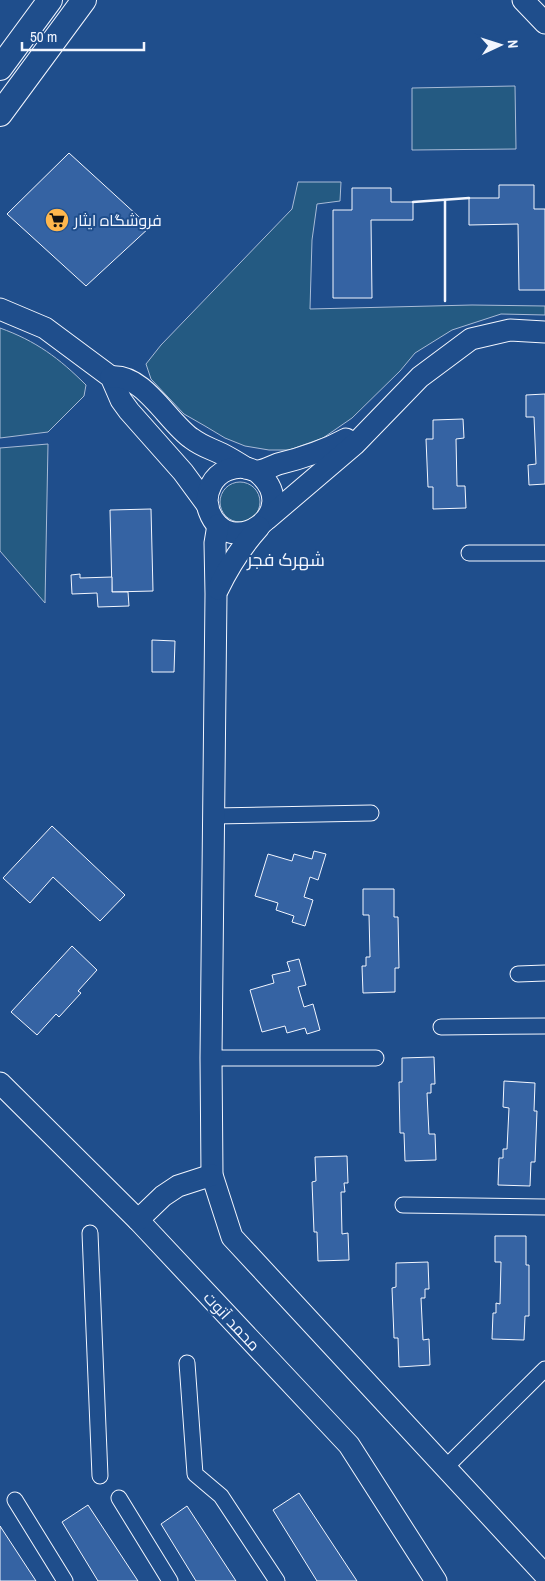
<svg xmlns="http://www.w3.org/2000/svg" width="545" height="1581" viewBox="0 0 545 1581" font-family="'Archivo Narrow',Cairo,sans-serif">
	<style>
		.green { fill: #245a82; stroke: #a8bbd7 }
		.building { fill: #3563a3; stroke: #f2f6ff }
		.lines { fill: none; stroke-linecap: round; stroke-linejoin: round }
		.street-casing { stroke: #f2f6ff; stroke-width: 17 }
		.secondary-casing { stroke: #f2f6ff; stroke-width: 23 }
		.primary-casing { stroke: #f2f6ff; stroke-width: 26 }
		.street { stroke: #1f4e8c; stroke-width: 15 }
		.secondary { stroke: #1f4e8c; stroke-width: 21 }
		.primary { stroke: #1f4e8c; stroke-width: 24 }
		.wall { stroke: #f2f6ff; stroke-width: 2.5 }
		.labels { text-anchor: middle; stroke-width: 4; stroke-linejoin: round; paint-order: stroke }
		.poi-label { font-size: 16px; fill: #f2f6ff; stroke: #1f4e8c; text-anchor: start }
		.street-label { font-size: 16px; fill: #f2f6ff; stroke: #1f4e8c }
		.neighbourhood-label { font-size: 18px; fill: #f2f6ff; stroke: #1f4e8c }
	</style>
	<rect width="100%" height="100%" fill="#1f4e8c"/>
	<!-- green -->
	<g class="green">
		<path d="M515 86 516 149 412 150V88Z"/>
		<path d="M298 182H341L340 201 317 204 312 240 310 309 472 305 545 306V315L501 314 452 330 415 353 400 371 352 418 323 438 289 450H269L245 446 225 438 205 426 184 414 151 379 146 364 161 345 292 209Z"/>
		<path d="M0 328C36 341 59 358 86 385L84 396 48 432 0 438Z"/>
		<path d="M48 444 45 603 0 551V448Z"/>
		<circle cx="240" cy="502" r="20"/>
	</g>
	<!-- building -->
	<g class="building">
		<path d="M69 153 150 227 86 286 7 214Z"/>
		<path d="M499 185H534V209H545V290H519L518 224 469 225V198H499Z"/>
		<path d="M352 188H391V202H413V220H371L372 298H333V210H352Z"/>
		<path d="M545 394V484L529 485 528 465 536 464 534 417H526V395Z"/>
		<path d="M463 419 464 438 456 439 457 486H465L466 508 433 509V487H428L426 439H433V420Z"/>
		<path d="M151 509 153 591 112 592 110 510Z"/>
		<path d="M80 574V578L112 577V592H128L129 606 98 607 97 593 72 594 71 575Z"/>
		<path d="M152 640 175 641 174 672H152Z"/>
		<path d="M52 826 125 895 100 921 53 877 30 903 3 878Z"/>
		<path d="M314 851 326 854 318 880 310 877 304 897 313 900 305 926 292 922 294 916 276 910 278 903 255 896 268 854 292 861 294 854 312 859Z"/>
		<path d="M363 889H394V917H398L399 968H395V992L363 993 362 966H366V957H370L369 915H363Z"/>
		<path d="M72 946 97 970 78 991 81 993 59 1017 56 1014 37 1035 11 1012Z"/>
		<path d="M299 959 306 985 298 987 304 1007 313 1004 320 1030 307 1034 305 1028 287 1033 285 1026 262 1032 250 990 274 983 272 975 290 971 287 962Z"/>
		<path d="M434 1057 435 1084H431V1093H427L429 1134H435L436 1160 405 1161 404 1133H400L399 1082H402V1058Z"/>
		<path d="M504 1081 535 1083 534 1111H537L535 1162H531L530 1186 498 1185 499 1158H503V1149H507L509 1108 503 1107Z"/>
		<path d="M347 1156 348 1183H344L345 1192H341L342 1234 348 1233 349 1260 318 1261 317 1232H314L312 1182 316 1181 315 1157Z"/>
		<path d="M495 1236H526V1265H529V1316H525L524 1340 492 1339 493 1313H496V1303L500 1304 501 1262H495Z"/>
		<path d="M428 1262 429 1289H425V1298H421L423 1340 429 1339 430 1365 399 1367 398 1338H394L392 1288 396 1287V1263Z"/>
		<path d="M299 1493 357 1581H317L273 1510Z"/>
		<path d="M88 1505 138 1581H98L62 1522Z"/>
		<path d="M187 1506 236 1581H196L161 1524Z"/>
		<path d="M0 1526 36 1581H0Z"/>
	</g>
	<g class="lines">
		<!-- street casing -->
		<g class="street-casing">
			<g id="street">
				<path d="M469 553H545"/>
				<path d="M214 816 371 813"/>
				<path d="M518 974 545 973"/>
				<path d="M441 1027 545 1026"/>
				<path d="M211 1058H376"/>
				<path d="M403 1205 545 1207"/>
				<path d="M90 1233 100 1476"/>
				<path d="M187 1363 195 1474 221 1496 277 1581"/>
				<path d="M445 1468 545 1369"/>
				<path d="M119 1498 170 1581"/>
				<path d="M15 1500 65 1581"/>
			</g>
		</g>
		<!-- secondary casing -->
		<g class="secondary-casing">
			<g id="secondary">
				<path d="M523 0 545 23"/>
				<path d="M0 309 45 328 111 377 121 400 129 411 183 472 208 506"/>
				<path d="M111 377C143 373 168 422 191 438 203 447 210 448 222 454 230 458 238 463 246 468"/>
				<path d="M256 471C307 512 228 563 209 511 206 503 207 493 211 485 214 479 220 473 227 470 233 468 240 466 246 468 249 468 253 471 257 471 264 471 272 466 278 464 303 458 324 451 346 439"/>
				<path d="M267 519 355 444 420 377 471 339 510 330 545 332"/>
				<path d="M218 525 215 543 216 594 211 1058 212 1175 232 1237 545 1575"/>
				<path d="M218 589C229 566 242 546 259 527"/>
				<path d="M0 1083 138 1220 349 1445 436 1581"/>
				<path d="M138 1220 163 1196 178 1186 212 1175"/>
			</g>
		</g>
		<!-- primary casing -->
		<g class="primary-casing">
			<g id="primary">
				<path d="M0 68 50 0"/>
				<path d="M0 114 84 0"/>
			</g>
		</g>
		<!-- street -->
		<use href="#street" class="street"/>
		<!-- secondary -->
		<use href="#secondary" class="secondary"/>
		<!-- primary -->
		<use href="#primary" class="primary"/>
		<!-- wall -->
		<g class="wall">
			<path d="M445 200V301"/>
			<path d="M413 202 469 198"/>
		</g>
	</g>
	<!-- icons -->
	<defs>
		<g id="supermarket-disc" transform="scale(1.25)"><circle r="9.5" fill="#ffb74d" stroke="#1f4e8c"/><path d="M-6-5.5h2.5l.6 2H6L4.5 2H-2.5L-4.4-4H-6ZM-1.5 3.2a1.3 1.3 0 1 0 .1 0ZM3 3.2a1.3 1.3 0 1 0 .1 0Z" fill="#111"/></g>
	</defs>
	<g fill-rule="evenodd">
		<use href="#supermarket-disc" x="57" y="220"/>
	</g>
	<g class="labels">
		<!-- poi labels -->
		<g class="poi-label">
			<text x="74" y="226">فروشگاه ایثار</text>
		</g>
		<!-- street labels -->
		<g class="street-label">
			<text transform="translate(232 1321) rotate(47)" y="6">محمد آتوت</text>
		</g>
		<!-- neighbourhood labels -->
		<g class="neighbourhood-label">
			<text x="286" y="566">شهرک فجر</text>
		</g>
	</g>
	<!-- north arrow -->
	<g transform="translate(500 45) rotate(86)" stroke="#1f4e8c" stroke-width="4" paint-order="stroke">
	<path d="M0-4L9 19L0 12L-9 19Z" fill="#f2f6ff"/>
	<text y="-8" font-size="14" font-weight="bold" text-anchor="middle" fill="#f2f6ff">N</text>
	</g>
	<!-- scale -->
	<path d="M22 42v8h122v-8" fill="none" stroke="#f2f6ff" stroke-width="2.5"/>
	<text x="30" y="42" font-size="15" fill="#f2f6ff" stroke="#1f4e8c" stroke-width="4" paint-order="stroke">50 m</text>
</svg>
